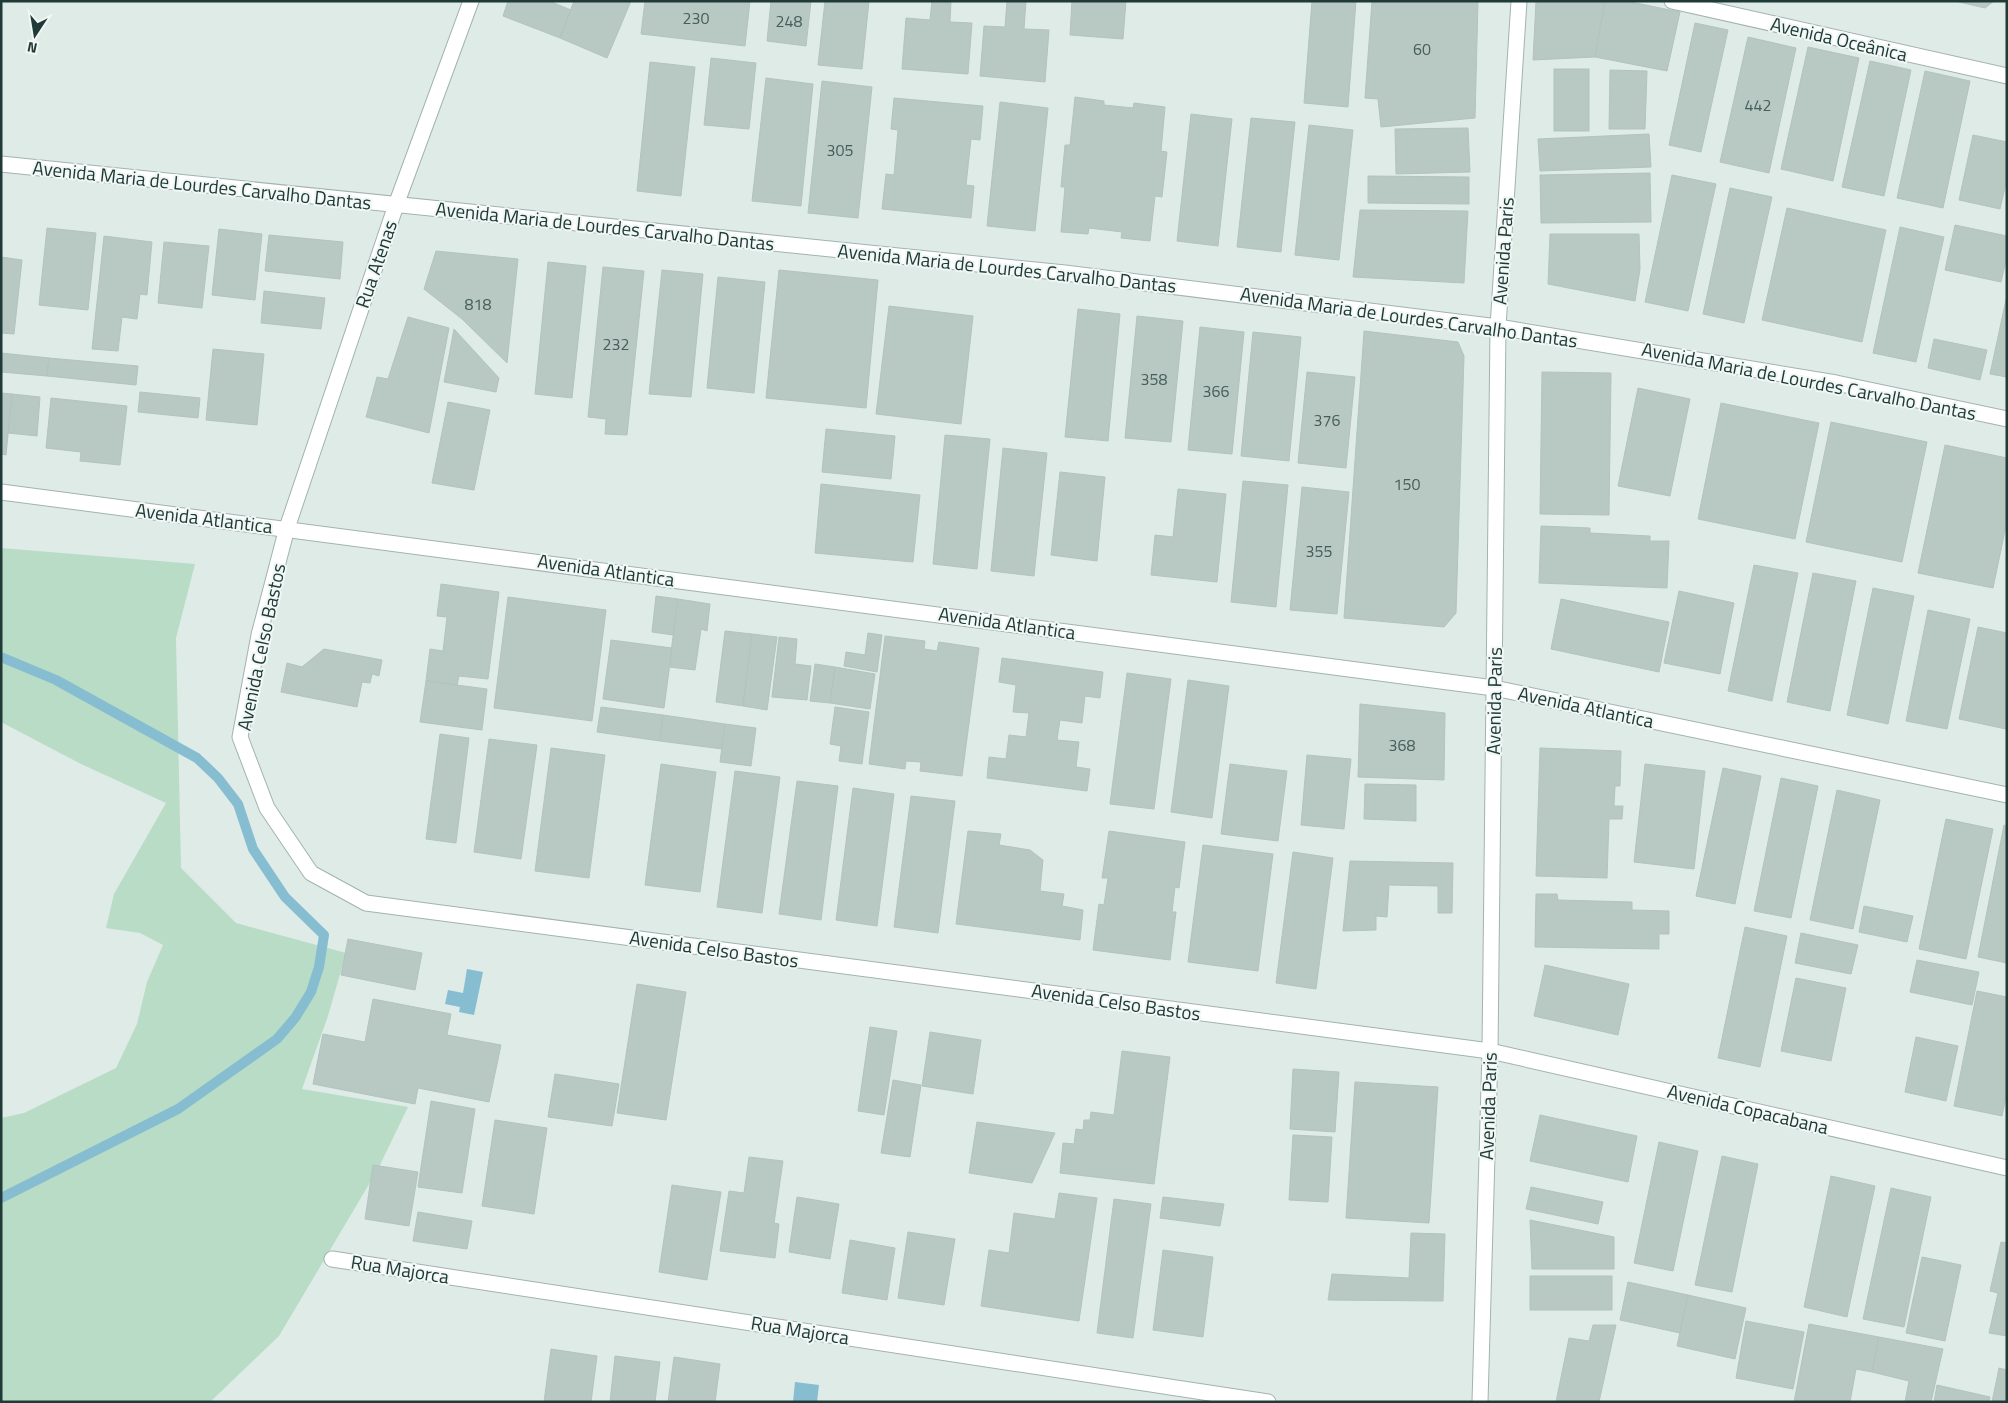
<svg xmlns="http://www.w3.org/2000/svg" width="2008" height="1403" viewBox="0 0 2008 1403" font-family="'Titillium Web',sans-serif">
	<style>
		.green { fill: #b8dcc6 }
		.water { fill: #86bdd1 }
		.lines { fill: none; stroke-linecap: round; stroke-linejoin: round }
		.stream { stroke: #86bdd1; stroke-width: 10 }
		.building { fill: #b8c8c3; stroke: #b2c4bf }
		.minor-casing { stroke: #a2b3af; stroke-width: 17 }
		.tertiary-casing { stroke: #a2b3af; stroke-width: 17 }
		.minor { stroke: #fff; stroke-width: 15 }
		.tertiary { stroke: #fff; stroke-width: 15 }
		.labels { text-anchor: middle; stroke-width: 4; stroke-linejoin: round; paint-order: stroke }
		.number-label { font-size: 16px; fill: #465e5a }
		.street-label { font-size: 19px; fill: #203b37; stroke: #f0f7f4 }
	</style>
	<rect width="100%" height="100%" fill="#dfebe7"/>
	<!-- green -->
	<path class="green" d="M1 548 195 564 176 638 181 868 236 923 346 953 328 1016 302 1089 408 1107 378 1169 279 1336 210 1402H1V1118L24 1113 116 1068 137 1024 147 982 163 945 140 933 106 928 114 894 166 803 81 764 1 722Z"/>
	<!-- water -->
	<g class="water">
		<path d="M467 969 483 972 474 1015 459 1012 460 1007 445 1004 448 990 463 993Z"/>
		<path d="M795 1382 819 1385 817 1402H793Z"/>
	</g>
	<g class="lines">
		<!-- stream -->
		<path class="stream" d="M1 657 56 680 197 758 218 778 238 804 253 849 285 897 324 935 319 967 311 992 295 1018 277 1039 178 1109 1 1198"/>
	</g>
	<!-- building -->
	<g class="building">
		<path d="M508 1H549L571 10 560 38 503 16Z"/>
		<path d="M574 1H631L607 58 560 38Z"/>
		<path d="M645 1H750L745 46 641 34Z"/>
		<path d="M771 1H811L806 46 767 41Z"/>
		<path d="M825 1H869L862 69 818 65Z"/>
		<path d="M932 1H951L950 22 972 23 968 74 902 69 906 18 930 20Z"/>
		<path d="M1007 1H1026L1024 29 1049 30 1045 82 980 76 984 26 1005 27Z"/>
		<path d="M1072 1H1126L1123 39 1070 35Z"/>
		<path d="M1312 1H1356L1348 107 1304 103Z"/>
		<path d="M1372 1H1478L1475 118 1381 127 1378 99 1365 98Z"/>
		<path d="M1536 1H1605L1595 57 1533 60Z"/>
		<path d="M1605 1H1626L1680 12 1667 71 1595 57Z"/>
		<path d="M1955 1H1994L1985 8Z"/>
		<path d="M1695 23 1728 30 1701 152 1669 145Z"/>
		<path d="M1748 37 1796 48 1769 173 1720 162Z"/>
		<path d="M1808 47 1859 58 1833 181 1781 169Z"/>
		<path d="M711 58 756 63 749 129 704 125Z"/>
		<path d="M1870 61 1911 70 1884 196 1842 187Z"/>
		<path d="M650 62 695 67 681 196 637 191Z"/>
		<rect x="1554" y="69" width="35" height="62"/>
		<path d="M1610 70 1647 71 1645 129H1609Z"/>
		<path d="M1925 71 1970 81 1943 208 1897 198Z"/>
		<path d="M766 78 813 84 801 206 752 201Z"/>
		<path d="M822 81 872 87 858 218 808 213Z"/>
		<path d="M1075 97 1104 101V105L1133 108 1134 103 1165 107 1161 151 1167 152 1162 197 1155 196 1150 241 1121 238 1122 232 1089 228 1088 234 1061 232 1065 187H1061L1065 145H1070Z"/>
		<path d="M894 98 983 106 980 140 971 139 966 185 974 186 971 218 882 209 886 174 894 175 898 130 891 129Z"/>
		<path d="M1000 102 1048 108 1035 231 987 226Z"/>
		<path d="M1191 114 1232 119 1218 246 1177 241Z"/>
		<path d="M1251 118 1295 122 1281 252 1237 247Z"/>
		<path d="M1309 125 1353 130 1339 260 1295 255Z"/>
		<path d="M1468 128 1470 172 1396 174 1395 129Z"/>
		<path d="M1649 134 1651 167 1540 171 1538 139Z"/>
		<path d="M1973 135 2007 142V179L2000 209 1959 200Z"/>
		<path d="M1650 173 1651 222 1541 223 1540 175Z"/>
		<path d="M1672 175 1716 184 1688 311 1645 302Z"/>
		<path d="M1368 176 1469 177V204L1368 203Z"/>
		<path d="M1730 188 1772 197 1744 323 1703 314Z"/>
		<path d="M1787 208 1886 230 1862 342 1762 320Z"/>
		<path d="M1360 210 1468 211 1464 283 1353 277Z"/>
		<path d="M1955 225 2007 236V256L2001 282 1945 270Z"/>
		<path d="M1900 227 1944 237 1916 362 1873 353Z"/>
		<path d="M47 228 96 233 88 310 39 305Z"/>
		<path d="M219 229 262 234 255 300 212 295Z"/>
		<path d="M1550 234H1639L1640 269 1635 301 1548 284Z"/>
		<path d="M269 235 343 242 340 279 265 271Z"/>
		<path d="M104 236 152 242 147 295 140 294 137 319 122 317 118 351 92 349Z"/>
		<path d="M164 242 209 246 202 308 158 303Z"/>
		<path d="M436 251 518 259 507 363 462 319 424 289Z"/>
		<path d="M1 257 22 260 14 334 1 333Z"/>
		<path d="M548 262 586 266 572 398 535 394Z"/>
		<path d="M603 267 644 271 627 435 605 434 606 419 588 417Z"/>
		<path d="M662 270 703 274 691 397 649 394Z"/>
		<path d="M779 270 878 280 866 408 766 398Z"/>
		<path d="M718 277 765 282 754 393 707 388Z"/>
		<path d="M264 291 325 298 321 329 261 323Z"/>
		<path d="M2007 295V377L1990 374Z"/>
		<path d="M889 306 973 316 961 424 876 414Z"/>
		<path d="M1078 309 1120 314 1108 441 1065 437Z"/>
		<path d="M1137 316 1183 321 1171 442 1125 438Z"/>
		<path d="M408 317 449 328 429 433 366 417 377 377 388 379Z"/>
		<path d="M1200 327 1244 332 1232 454 1188 450Z"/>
		<path d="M454 329 499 378 496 392 444 382Z"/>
		<path d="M1364 331 1458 342 1464 356 1456 613 1444 627 1344 618Z"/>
		<path d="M1253 332 1301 337 1289 461 1241 456Z"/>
		<path d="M1934 339 1987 350 1980 380 1928 368Z"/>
		<path d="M213 349 264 354 257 425 206 420Z"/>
		<path d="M1 353 49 358 47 376 1 372Z"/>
		<path d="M49 358 138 366 136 385 47 376Z"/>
		<path d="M1307 372 1355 377 1346 468 1298 463Z"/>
		<path d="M1542 372 1611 373 1609 515 1540 514Z"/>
		<path d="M1638 388 1690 399 1670 496 1618 486Z"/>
		<path d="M140 392 200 398 198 418 138 412Z"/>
		<path d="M1 393 12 394 6 455 1 454Z"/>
		<path d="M12 394 40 397 37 436 8 433Z"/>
		<path d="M51 398 127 406 120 465 80 461 81 452 46 448Z"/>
		<path d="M448 402 490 410 474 490 432 483Z"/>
		<path d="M1721 403 1819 423 1795 539 1698 519Z"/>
		<path d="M1831 422 1927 442 1902 562 1806 542Z"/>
		<path d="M826 429 895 436 891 479 822 472Z"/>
		<path d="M945 435 990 439 977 569 933 564Z"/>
		<path d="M1945 445 2007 458V521L1993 588 1918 573Z"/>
		<path d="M1003 448 1047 453 1034 576 991 571Z"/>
		<path d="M1060 472 1105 477 1097 561 1051 555Z"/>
		<path d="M1243 481 1288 485 1276 607 1231 602Z"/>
		<path d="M821 484 920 495 913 562 815 553Z"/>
		<path d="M1302 487 1349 492 1337 614 1290 610Z"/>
		<path d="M1178 489 1226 494 1217 582 1151 575 1155 535 1173 537Z"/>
		<path d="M1541 526 1590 528V533L1650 536V541H1669L1667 588 1539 583Z"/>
		<path d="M1754 565 1798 573 1772 701 1728 691Z"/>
		<path d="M1813 573 1856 581 1830 711 1787 702Z"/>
		<path d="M441 584 499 592 488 679 459 676 457 685 426 681 430 649 443 651 447 617 437 616Z"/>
		<path d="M1873 588 1914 596 1888 724 1847 715Z"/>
		<path d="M1679 591 1734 603 1720 674 1664 663Z"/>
		<path d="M656 596 678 599 673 635 652 632Z"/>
		<path d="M508 597 606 610 592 721 494 708Z"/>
		<path d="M678 599 710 604 707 631 701 629 695 670 669 667Z"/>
		<path d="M1561 599 1669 622 1659 672 1551 649Z"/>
		<path d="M1928 610 1970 619 1947 729 1906 721Z"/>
		<path d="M1978 627 2007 633 2006 729 1959 719Z"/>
		<path d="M725 631 752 634 743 706 716 702Z"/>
		<path d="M868 633 882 635 877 672 844 666 846 652 865 655Z"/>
		<path d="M752 634 777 637 767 710 743 706Z"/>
		<path d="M885 636 925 641 924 649 937 651 939 642 979 648 962 776 920 771 921 762 906 761 905 769 869 764Z"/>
		<path d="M779 637 797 639 795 664 811 666 807 700 772 697Z"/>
		<path d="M611 640 672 648 664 708 603 699Z"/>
		<path d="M324 649 382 660 379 676 372 674 370 683 362 682 357 707 281 692 287 663 302 667Z"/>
		<path d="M1002 658 1103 672 1100 698 1085 696 1082 723 1060 720 1057 740 1079 742 1076 767 1090 769 1087 791 987 778 989 757 1006 759 1009 735 1026 737 1029 713 1013 712 1016 685 999 682Z"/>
		<path d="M815 664 835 667 830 703 810 701Z"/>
		<path d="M835 667 875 674 870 709 830 703Z"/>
		<path d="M1127 673 1171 679 1154 809 1110 804Z"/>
		<path d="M1188 680 1229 686 1212 818 1171 812Z"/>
		<path d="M426 681 487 689 482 730 420 722Z"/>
		<path d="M1360 704 1445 713 1444 780 1358 777Z"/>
		<path d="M601 707 663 715 660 741 597 732Z"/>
		<path d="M835 707 869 712 862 764 839 761 841 746 830 744Z"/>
		<path d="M663 715 725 724 722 749 660 741Z"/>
		<path d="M725 724 756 728 751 766 720 762Z"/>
		<path d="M440 734 469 738 456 843 426 839Z"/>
		<path d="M489 739 537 745 521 859 474 852Z"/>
		<path d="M551 748 605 755 589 878 535 871Z"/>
		<path d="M1540 748 1621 751 1620 786H1615L1614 806H1623L1622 819H1609L1607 878 1536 876Z"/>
		<path d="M1307 755 1351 759 1344 829 1301 825Z"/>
		<path d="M661 764 716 772 700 892 645 885Z"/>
		<path d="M1230 764 1287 771 1278 841 1221 834Z"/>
		<path d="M1645 764 1705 771 1694 869 1634 862Z"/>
		<path d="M1723 768 1761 776 1735 904 1696 896Z"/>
		<path d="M735 771 780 777 762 913 717 907Z"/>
		<path d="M1781 778 1818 786 1791 918 1754 911Z"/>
		<path d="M797 781 838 786 821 920 779 914Z"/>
		<path d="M1365 784 1416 785V821L1364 819Z"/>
		<path d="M853 788 894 794 877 926 836 920Z"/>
		<path d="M1837 790 1880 800 1853 929 1810 920Z"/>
		<path d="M911 796 955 801 938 933 894 927Z"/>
		<path d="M1946 819 1993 829 1966 959 1919 949Z"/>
		<path d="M2004 825 2007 826V963L1978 957Z"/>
		<path d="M968 831 1001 834 999 845 1030 850 1043 860 1040 891 1064 894 1062 906 1083 910 1080 940 956 924Z"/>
		<path d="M1109 831 1185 842 1179 888 1175 887 1172 912H1176L1170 960 1093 950 1099 904 1104 905 1108 878H1102Z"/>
		<path d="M1203 845 1273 854 1258 971 1188 962Z"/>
		<path d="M1293 852 1333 858 1316 989 1276 983Z"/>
		<path d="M1350 861 1453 863 1452 913H1438V886L1389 885 1387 917 1376 916V930L1343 931Z"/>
		<path d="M1536 894H1557L1558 900 1632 902V910L1669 911V934H1659V949L1535 947Z"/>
		<path d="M1864 906 1913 916 1907 942 1859 932Z"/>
		<path d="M1745 927 1787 936 1760 1067 1718 1058Z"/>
		<path d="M1801 933 1858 945 1851 974 1795 963Z"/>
		<path d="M348 939 422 953 415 990 341 975Z"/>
		<path d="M1917 960 1979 972 1972 1005 1910 992Z"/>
		<path d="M1545 965 1629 984 1618 1035 1534 1016Z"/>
		<path d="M1796 978 1846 988 1831 1061 1781 1051Z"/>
		<path d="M637 984 686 992 666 1120 617 1113Z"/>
		<path d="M1977 991 2007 997V1092L2002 1116 1954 1106Z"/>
		<path d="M373 999 451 1014 447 1035 501 1045 489 1102 418 1088 415 1104 313 1084 323 1034 365 1042Z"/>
		<path d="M870 1027 897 1031 884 1115 858 1111Z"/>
		<path d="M930 1032 981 1040 973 1094 922 1086Z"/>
		<path d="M1916 1037 1958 1046 1946 1101 1905 1092Z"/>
		<path d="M1122 1051 1170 1057 1154 1184 1060 1173 1063 1143 1074 1144 1076 1129 1083 1130 1084 1120H1090L1091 1112 1114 1115Z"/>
		<path d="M1293 1069 1339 1072 1335 1132 1290 1129Z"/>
		<path d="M555 1074 619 1084 612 1126 548 1117Z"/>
		<path d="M893 1080 921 1085 910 1157 881 1153Z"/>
		<path d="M1355 1082 1438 1087 1429 1223 1346 1218Z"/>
		<path d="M431 1101 475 1109 462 1193 418 1187Z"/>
		<path d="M1540 1115 1637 1136 1628 1182 1530 1161Z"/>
		<path d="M495 1120 547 1128 534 1214 482 1206Z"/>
		<path d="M977 1122 1055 1133 1032 1183 969 1173Z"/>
		<path d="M1293 1135 1332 1137 1328 1202 1289 1200Z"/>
		<path d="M1659 1142 1698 1151 1673 1271 1634 1263Z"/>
		<path d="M1722 1156 1758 1164 1732 1292 1695 1285Z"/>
		<path d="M749 1157 783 1161 774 1223 779 1224 775 1258 720 1251 729 1191 744 1193Z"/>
		<path d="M373 1165 418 1172 409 1226 365 1219Z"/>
		<path d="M1831 1176 1875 1186 1847 1317 1804 1307Z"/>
		<path d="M672 1185 721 1192 707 1280 659 1272Z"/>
		<path d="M1531 1187 1603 1202 1598 1224 1526 1209Z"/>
		<path d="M1891 1188 1931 1197 1904 1327 1863 1319Z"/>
		<path d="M1059 1193 1097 1198 1079 1321 981 1306 989 1250 1009 1253 1014 1213 1055 1219Z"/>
		<path d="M797 1197 839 1204 830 1259 789 1252Z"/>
		<path d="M1163 1197 1224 1204 1220 1226 1160 1218Z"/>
		<path d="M1114 1199 1151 1204 1133 1338 1097 1333Z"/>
		<path d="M418 1212 472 1221 467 1249 413 1241Z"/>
		<path d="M1530 1220 1614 1237V1269H1532Z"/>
		<path d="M908 1232 955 1239 944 1305 898 1298Z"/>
		<path d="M1411 1233 1445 1234 1443 1301 1328 1300 1332 1274 1409 1278Z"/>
		<path d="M850 1240 895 1248 887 1300 842 1293Z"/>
		<path d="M2001 1242 2007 1243V1336L1989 1333 1998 1293 1990 1291Z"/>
		<path d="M1163 1250 1213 1257 1203 1337 1153 1330Z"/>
		<path d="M1922 1257 1961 1265 1945 1341 1906 1333Z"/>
		<rect x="1530" y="1276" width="82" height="34"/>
		<path d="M1628 1282 1688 1295 1680 1333 1620 1320Z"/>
		<path d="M1688 1295 1746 1308 1735 1359 1677 1346Z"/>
		<path d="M1746 1321 1804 1332 1793 1389 1736 1378Z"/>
		<path d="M1809 1324 1879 1337 1872 1372 1856 1369 1850 1402H1794Z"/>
		<path d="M1593 1325H1616L1599 1402H1556L1569 1338 1589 1341Z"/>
		<path d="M1879 1337 1943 1349 1931 1402H1905L1909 1381 1872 1372Z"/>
		<path d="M551 1349 597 1356 591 1402H544Z"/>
		<path d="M615 1356 660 1362 655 1402H610Z"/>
		<path d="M674 1357 720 1364 715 1402H668Z"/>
		<path d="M1999 1368 2007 1370V1402H1992Z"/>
		<path d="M1937 1385 1990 1397 1989 1402H1934Z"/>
	</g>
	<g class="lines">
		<!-- minor casing -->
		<g class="minor-casing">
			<g id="minor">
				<path d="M471 1 396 205 287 528 259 635 240 737 267 808 311 873 366 903 1490 1051 2007 1168"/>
				<path d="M1 492 1494 688 2007 795"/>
				<path d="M332 1259 1268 1402"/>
			</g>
		</g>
		<!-- tertiary casing -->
		<g class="tertiary-casing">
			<g id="tertiary">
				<path d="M1672 1 2007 76"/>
				<path d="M1 164 1065 273 1498 327 1836 383 2007 419"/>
				<path d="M1480 1402 1490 1051 1498 327 1519 1"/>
			</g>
		</g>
		<!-- minor -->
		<use href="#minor" class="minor"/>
		<!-- tertiary -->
		<use href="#tertiary" class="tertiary"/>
	</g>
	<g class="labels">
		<!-- number labels -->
		<g class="number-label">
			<text x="696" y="24">230</text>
			<text x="789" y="27">248</text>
			<text x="1422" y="55">60</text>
			<text x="1758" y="111">442</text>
			<text x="840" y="156">305</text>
			<text x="478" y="310">818</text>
			<text x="616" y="350">232</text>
			<text x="1154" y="385">358</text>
			<text x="1216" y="397">366</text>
			<text x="1327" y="426">376</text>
			<text x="1407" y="490">150</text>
			<text x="1319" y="557">355</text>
			<text x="1402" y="751">368</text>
		</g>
		<!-- street labels -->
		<g class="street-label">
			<text transform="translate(1839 39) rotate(13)" y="7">Avenida Oceânica</text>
			<text transform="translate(202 185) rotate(6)" y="7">Avenida Maria de Lourdes Carvalho Dantas</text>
			<text transform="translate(605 226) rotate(6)" y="7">Avenida Maria de Lourdes Carvalho Dantas</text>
			<text transform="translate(1503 251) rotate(-86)" y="7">Avenida Paris</text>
			<text transform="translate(376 264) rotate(-71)" y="7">Rua Atenas</text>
			<text transform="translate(1007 268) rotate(6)" y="7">Avenida Maria de Lourdes Carvalho Dantas</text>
			<text transform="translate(1409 317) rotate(8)" y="7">Avenida Maria de Lourdes Carvalho Dantas</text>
			<text transform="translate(1809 381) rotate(11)" y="7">Avenida Maria de Lourdes Carvalho Dantas</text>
			<text transform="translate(204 518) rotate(7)" y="7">Avenida Atlantica</text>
			<text transform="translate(606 570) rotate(8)" y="7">Avenida Atlantica</text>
			<text transform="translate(1007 623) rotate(8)" y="7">Avenida Atlantica</text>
			<text transform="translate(261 647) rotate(-78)" y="7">Avenida Celso Bastos</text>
			<text transform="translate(1494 701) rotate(-89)" y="7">Avenida Paris</text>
			<text transform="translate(1586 707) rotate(12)" y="7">Avenida Atlantica</text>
			<text transform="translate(714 949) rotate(8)" y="7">Avenida Celso Bastos</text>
			<text transform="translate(1116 1002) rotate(8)" y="7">Avenida Celso Bastos</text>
			<text transform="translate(1488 1106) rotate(-88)" y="7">Avenida Paris</text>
			<text transform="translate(1748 1109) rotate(13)" y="7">Avenida Copacabana</text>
			<text transform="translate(400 1269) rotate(9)" y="7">Rua Majorca</text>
			<text transform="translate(800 1330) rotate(9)" y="7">Rua Majorca</text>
		</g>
	</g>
	<!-- border -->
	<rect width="2008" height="1403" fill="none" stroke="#203b37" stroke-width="5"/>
	<!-- north arrow -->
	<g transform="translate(35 35) rotate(192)" stroke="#f0f7f4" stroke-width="4" paint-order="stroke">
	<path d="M0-4L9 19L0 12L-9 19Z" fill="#203b37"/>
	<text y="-8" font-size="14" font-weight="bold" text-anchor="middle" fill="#203b37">N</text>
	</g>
</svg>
